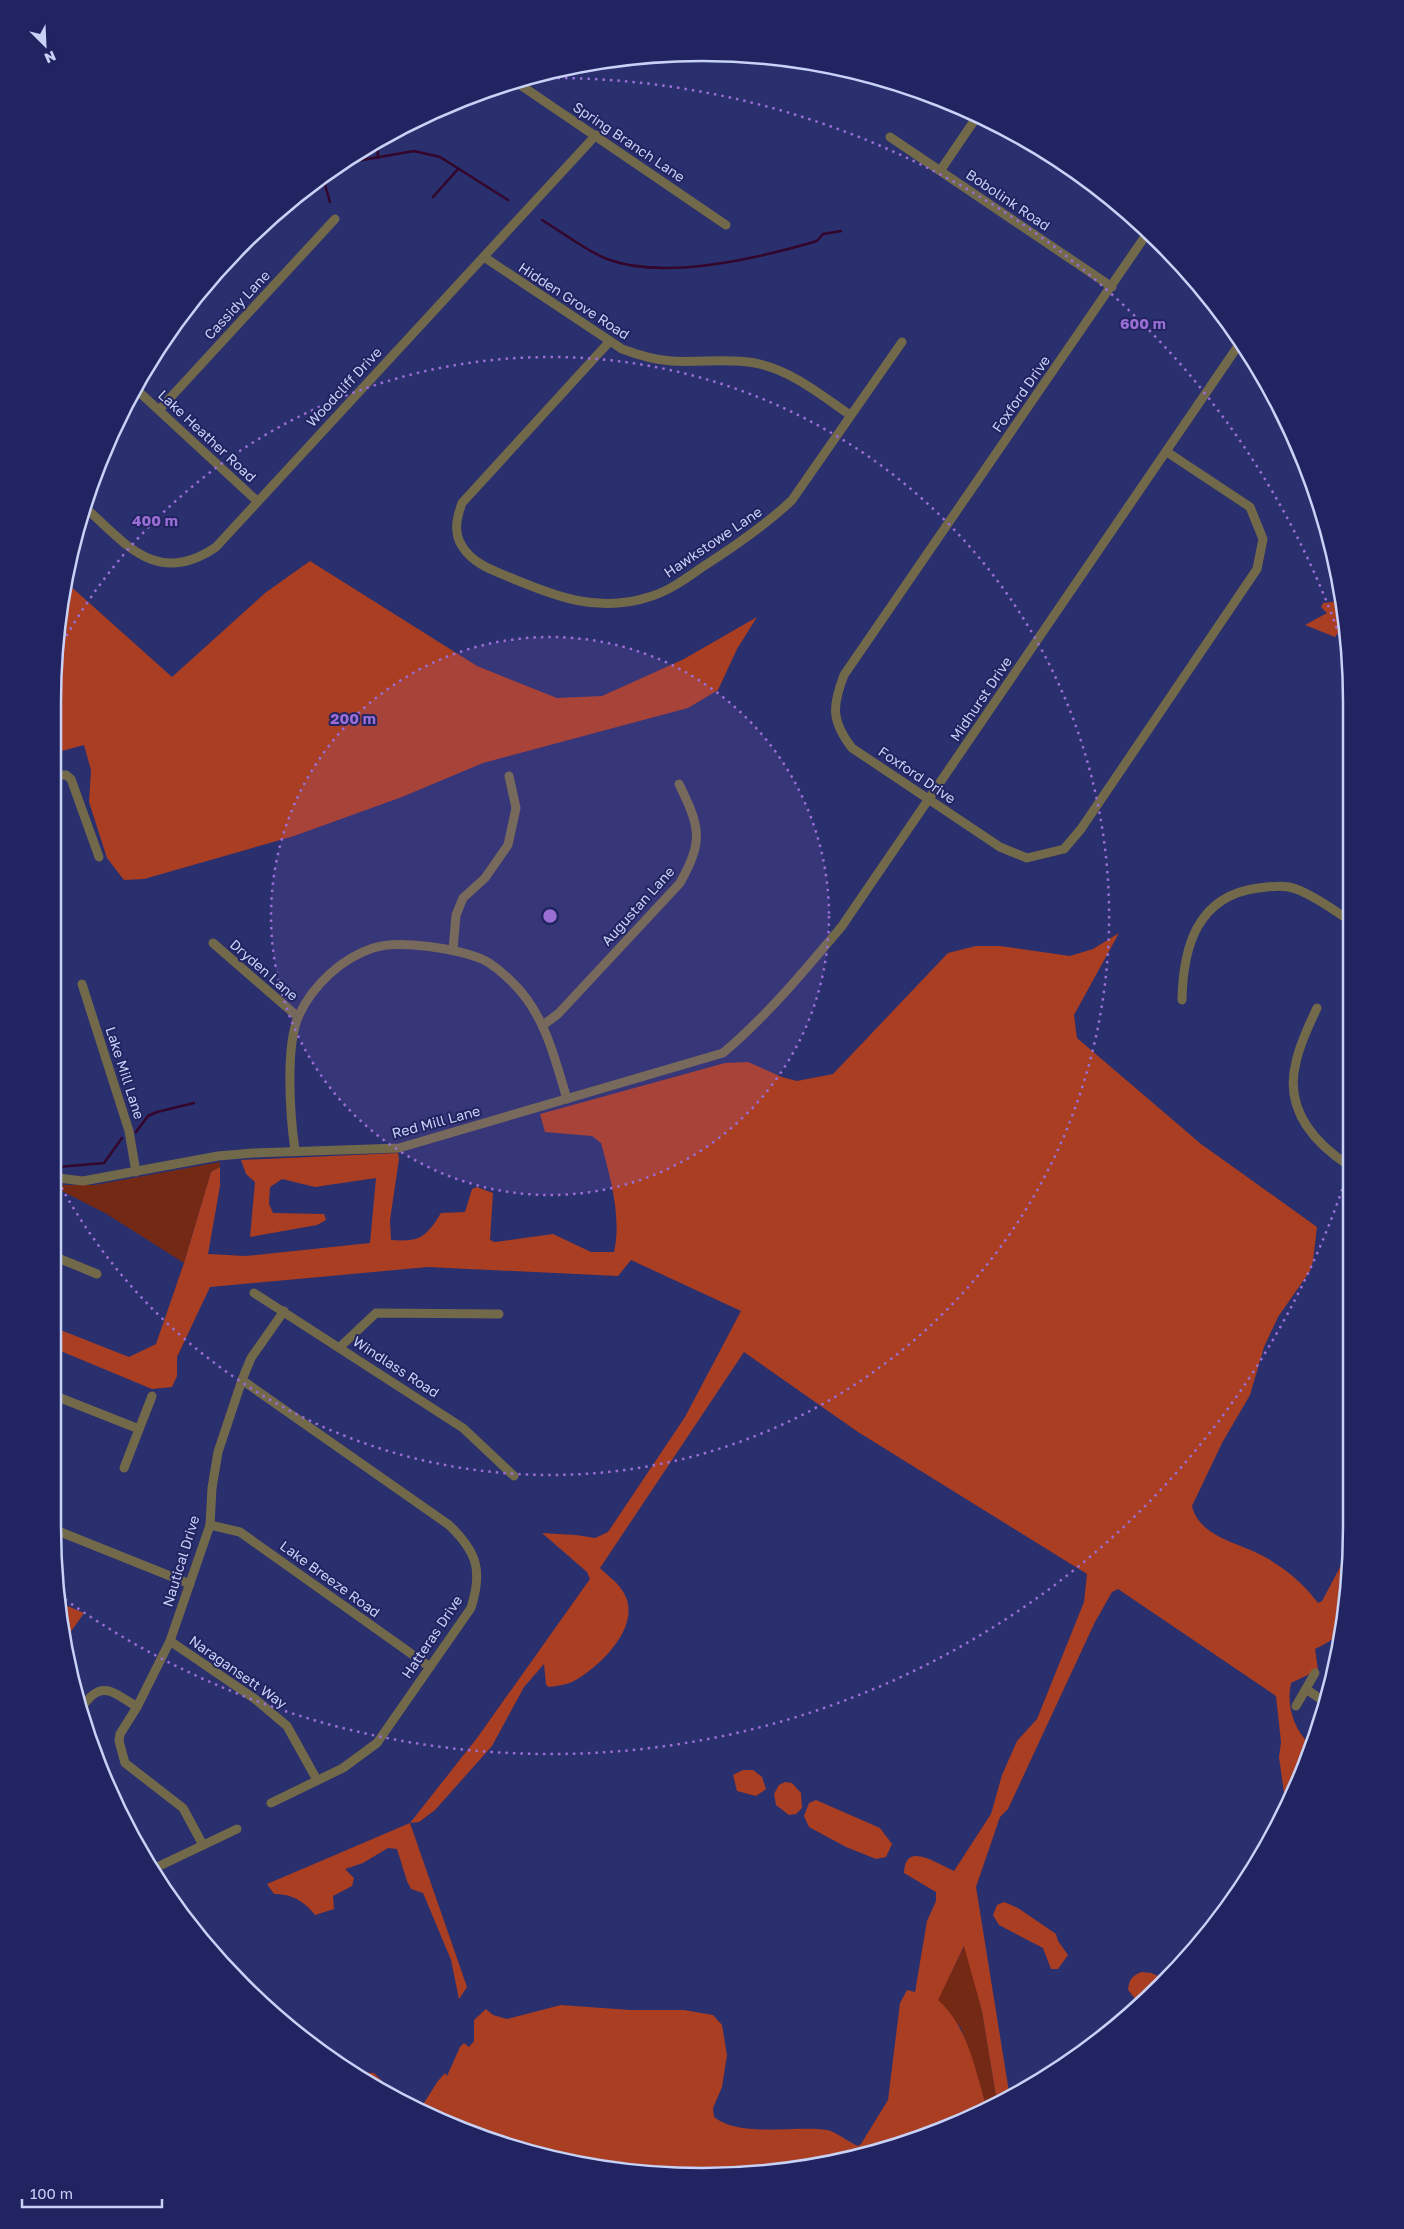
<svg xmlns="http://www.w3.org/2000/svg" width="1404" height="2229" viewBox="0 0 1404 2229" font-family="'Golos Text',sans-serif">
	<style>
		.green { fill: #742915 }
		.forest { fill: #a93e23 }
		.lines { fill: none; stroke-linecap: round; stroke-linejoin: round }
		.stream { stroke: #33062c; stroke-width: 2.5 }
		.minor { stroke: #72694a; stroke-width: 9 }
		.ring { fill: none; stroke: #9a6ed5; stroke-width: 2.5; stroke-dasharray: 2.5 5 }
		.labels { text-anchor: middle; stroke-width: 4; stroke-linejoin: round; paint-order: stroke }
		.street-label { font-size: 14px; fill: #c8d1f6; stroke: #212461 }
		.rim { fill: none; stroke: #c8d1f6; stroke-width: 2.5 }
		.centre { fill: #9a6ed5; stroke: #212461; stroke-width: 2.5 }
		.ring-label { font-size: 15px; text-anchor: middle; font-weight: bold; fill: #9a6ed5; stroke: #212461; stroke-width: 4; stroke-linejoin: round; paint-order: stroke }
	</style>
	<rect width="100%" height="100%" fill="#2a2f6d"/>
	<!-- green -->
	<g class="green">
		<path d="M220 1162V1167L211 1172 184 1263 105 1213 58 1189V1185H95Z"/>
		<path d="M965 1945 982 2011 997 2102 984 2109 986 2105 961 2028 937 2000Z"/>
	</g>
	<!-- forest -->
	<g class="forest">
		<path d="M310 561 477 666 557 698 602 696 684 659 757 617 737 649 718 690 688 708 483 763 402 797 294 836 144 879 124 880 107 858 89 802 91 770 84 745 58 752V618L67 583 172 677 265 593Z"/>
		<path d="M1340 601 1344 624 1335 637 1305 625 1327 613 1321 607 1323 603Z"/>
		<path d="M1119 933 1074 1015 1077 1038 1201 1144 1317 1227 1313 1261 1310 1271 1278 1317 1264 1347 1250 1395 1222 1443 1192 1506C1199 1537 1240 1543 1265 1557 1286 1569 1304 1584 1318 1603L1322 1601 1346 1556V1611C1340 1635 1336 1639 1315 1649L1318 1670 1291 1683C1286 1706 1294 1729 1310 1745L1302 1776 1282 1811 1284 1793 1279 1757 1281 1742 1276 1696 1118 1589 1112 1592 1095 1622 1008 1809 1000 1817 976 1887 1009 2092 1011 2095 997 2102 982 2011 964 1946 938 2000C968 2027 974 2067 986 2105L984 2109 951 2127 870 2154 786 2171 660 2175 493 2142 420 2109 438 2081 445 2073 447 2076 460 2047 464 2043 469 2047 474 2041V2020L486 2009 493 2015 507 2019 561 2005 630 2010H684L713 2015 722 2025 727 2055 722 2087 713 2108 714 2117C740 2138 795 2125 827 2130 837 2132 848 2142 858 2146L861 2144 888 2100 900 2003 907 1990 915 1992 927 1921 936 1901V1892L904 1873C905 1840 937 1864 954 1871L991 1814 1002 1775 1017 1741 1037 1719 1084 1602 1087 1574 858 1432 744 1352 600 1568C607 1575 617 1582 622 1590 646 1624 599 1668 572 1682 565 1685 556 1686 549 1687L546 1685 544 1664 524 1687 492 1746 435 1810 419 1822 410 1823 467 1987 459 1999 451 1960 423 1893 411 1889 407 1881 397 1849 388 1848 363 1863 345 1869 354 1878 352 1886 333 1896 334 1909 315 1915C304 1901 292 1894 274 1894L267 1884 410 1823 477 1738 590 1579 587 1572 542 1533 576 1535 595 1538 608 1532 685 1417 741 1311 631 1260 618 1276 428 1267 210 1287 177 1357V1376L172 1387 152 1389 58 1350V1329L129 1357 156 1344 184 1263 211 1172 220 1167V1186L208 1254 246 1256 370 1243 376 1178 315 1187 282 1179 270 1187 269 1204 273 1213 324 1214 326 1220 317 1225 250 1237 255 1182 246 1174 241 1160 398 1153 399 1159 390 1220 391 1240C419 1242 426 1238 441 1213L465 1212 472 1189 477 1187 493 1193 490 1240 495 1242 553 1234 591 1252H614C622 1218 610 1176 601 1143L592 1136 545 1132 540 1114 725 1063 748 1062 782 1077 797 1081 833 1074 948 953 976 946H1000L1070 956 1093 949Z"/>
		<path d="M58 1602 84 1613 65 1640Z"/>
		<path d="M743 1770H753L762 1777 766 1789 756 1796 737 1791 733 1775Z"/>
		<path d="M785 1782 792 1783 801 1793 802 1808 796 1814 789 1815 776 1805 774 1794 779 1785Z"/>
		<path d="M816 1800 880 1828 892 1844 886 1857 876 1859 846 1847 809 1827 804 1816 809 1803Z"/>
		<path d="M1004 1902 1018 1908 1056 1934 1058 1941 1068 1955 1058 1969H1051L1043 1948 999 1925 993 1915 997 1905Z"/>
		<path d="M1142 1972 1151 1973 1165 1979 1140 2005 1128 1990C1129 1980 1132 1975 1142 1972Z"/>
		<path d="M351 2072 374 2073 383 2082 382 2091Z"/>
	</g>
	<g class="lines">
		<!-- stream -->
		<g class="stream">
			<path d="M377 140 378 158"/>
			<path d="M345 163 414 151 440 157 508 200"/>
			<path d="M323 178 330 202"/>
			<path d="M433 197 458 169"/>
			<path d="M542 220C562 232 586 251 607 259 665 281 759 258 817 241L823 234 841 231"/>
			<path d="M136 1132 148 1116 157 1112 194 1103"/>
			<path d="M58 1167 104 1163 122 1138"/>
		</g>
		<!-- minor -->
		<g class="minor">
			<path d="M516 82 726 225"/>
			<path d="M890 137 1112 287"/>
			<path d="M940 171 978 115"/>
			<path d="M1146 235 844 675C832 706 831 721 852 748L1000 847 1027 858 1064 849 1081 829 1257 569 1263 539 1250 507 1167 452"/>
			<path d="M484 257 622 349C638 355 653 360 671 361 699 363 727 358 755 363 791 370 821 395 850 415"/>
			<path d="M610 341 462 503C457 517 453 532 462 546 472 563 492 570 509 577 556 597 600 614 652 596 671 590 688 577 704 566 735 546 766 525 792 500L902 342"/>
			<path d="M138 391 257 501"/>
			<path d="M159 410 335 219"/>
			<path d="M87 509C128 547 159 586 216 547L596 135"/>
			<path d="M58 775H66L71 779 99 857"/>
			<path d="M213 943 298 1017"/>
			<path d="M453 950 456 915 463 898 485 878 508 845 516 808 509 776"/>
			<path d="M82 984 129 1131 136 1172"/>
			<path d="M1182 1000C1183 947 1197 896 1258 888 1270 887 1284 884 1296 889 1315 896 1332 909 1349 920"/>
			<path d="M1317 1008C1309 1025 1300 1043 1296 1062 1284 1108 1312 1141 1348 1165"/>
			<path d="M543 1025 558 1014 680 883C704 840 700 827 679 784"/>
			<path d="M295 1150C290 1116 285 1046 299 1015 313 985 342 958 373 948 399 939 459 949 484 960 494 965 506 976 514 984 545 1015 555 1059 567 1099"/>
			<path d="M58 1178 83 1181 218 1156 253 1153 399 1148 723 1053C767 1016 805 970 842 926L1240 343"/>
			<path d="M58 1258 97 1274"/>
			<path d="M254 1293 463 1428 514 1476"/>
			<path d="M340 1347 376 1313 499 1314"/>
			<path d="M242 1380 449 1525C477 1552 483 1570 471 1608L377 1743 343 1768 271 1803"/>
			<path d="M58 1397 139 1429"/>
			<path d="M124 1468 152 1396"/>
			<path d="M210 1525 240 1532 430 1667"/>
			<path d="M58 1531 190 1584"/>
			<path d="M170 1641 255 1699 287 1726 317 1780"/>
			<path d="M1306 1689 1322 1700"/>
			<path d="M1296 1706 1315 1673"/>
			<path d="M81 1709C100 1679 112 1691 137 1707"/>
			<path d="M203 1845 183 1808 125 1763 119 1741 120 1734 137 1707 170 1641 210 1525 212 1488 218 1452 242 1380 251 1358 284 1311"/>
			<path d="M153 1869 237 1829"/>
		</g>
	</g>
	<!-- distance rings -->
	<circle cx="550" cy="916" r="279" fill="#9a6ed5" fill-opacity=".12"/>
	<g class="ring">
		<circle cx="550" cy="916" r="279"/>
		<path d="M59 649A559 559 0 1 1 59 1183"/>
		<path d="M1347 1175A838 838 0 0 1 63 1598M535 78A838 838 0 0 1 1349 664"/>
	</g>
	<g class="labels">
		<!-- street labels -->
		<g class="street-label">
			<text transform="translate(629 142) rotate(34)" y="5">Spring Branch Lane</text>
			<text transform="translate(1008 200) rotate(34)" y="5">Bobolink Road</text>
			<text transform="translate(574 301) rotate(33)" y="5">Hidden Grove Road</text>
			<text transform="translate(237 305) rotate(-47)" y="5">Cassidy Lane</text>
			<text transform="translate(344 387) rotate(-47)" y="5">Woodcliff Drive</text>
			<text transform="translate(1021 394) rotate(-55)" y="5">Foxford Drive</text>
			<text transform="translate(207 436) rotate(43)" y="5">Lake Heather Road</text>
			<text transform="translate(713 542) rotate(-34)" y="5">Hawkstowe Lane</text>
			<text transform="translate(981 699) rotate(-56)" y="5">Midhurst Drive</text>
			<text transform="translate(917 775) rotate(34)" y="5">Foxford Drive</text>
			<text transform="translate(638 906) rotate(-48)" y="5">Augustan Lane</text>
			<text transform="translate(264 970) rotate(41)" y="5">Dryden Lane</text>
			<text transform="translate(125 1073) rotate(72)" y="5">Lake Mill Lane</text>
			<text transform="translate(436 1122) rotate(-15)" y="5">Red Mill Lane</text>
			<text transform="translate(396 1367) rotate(33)" y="5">Windlass Road</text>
			<text transform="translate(181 1561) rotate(-73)" y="5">Nautical Drive</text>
			<text transform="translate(330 1579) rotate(36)" y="5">Lake Breeze Road</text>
			<text transform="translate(432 1637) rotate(-56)" y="5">Hatteras Drive</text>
			<text transform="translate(238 1672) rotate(35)" y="5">Naragansett Way</text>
		</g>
	</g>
	<!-- crop -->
	<path d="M0 0H1404V2229H0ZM702 61H702A641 641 0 0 1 1343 702V1527A641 641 0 0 1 702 2168H702A641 641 0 0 1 61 1527V702A641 641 0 0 1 702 61Z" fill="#212461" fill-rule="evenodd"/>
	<path class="rim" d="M702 61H702A641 641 0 0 1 1343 702V1527A641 641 0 0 1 702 2168H702A641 641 0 0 1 61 1527V702A641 641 0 0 1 702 61Z"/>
	<circle cx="550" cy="916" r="8" class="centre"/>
	<g class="ring-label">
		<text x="1143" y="329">600 m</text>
		<text x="155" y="526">400 m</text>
		<text x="353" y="724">200 m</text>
	</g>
	<!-- north arrow -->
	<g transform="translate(45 45) rotate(156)" stroke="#212461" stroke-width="4" paint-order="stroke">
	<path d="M0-4L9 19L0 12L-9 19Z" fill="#c8d1f6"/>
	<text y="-8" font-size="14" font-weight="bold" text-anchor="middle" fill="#c8d1f6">N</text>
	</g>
	<!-- scale -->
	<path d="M22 2199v8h140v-8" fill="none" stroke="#c8d1f6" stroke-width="2.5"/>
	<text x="30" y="2199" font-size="15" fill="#c8d1f6" stroke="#212461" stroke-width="4" paint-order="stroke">100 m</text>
</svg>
